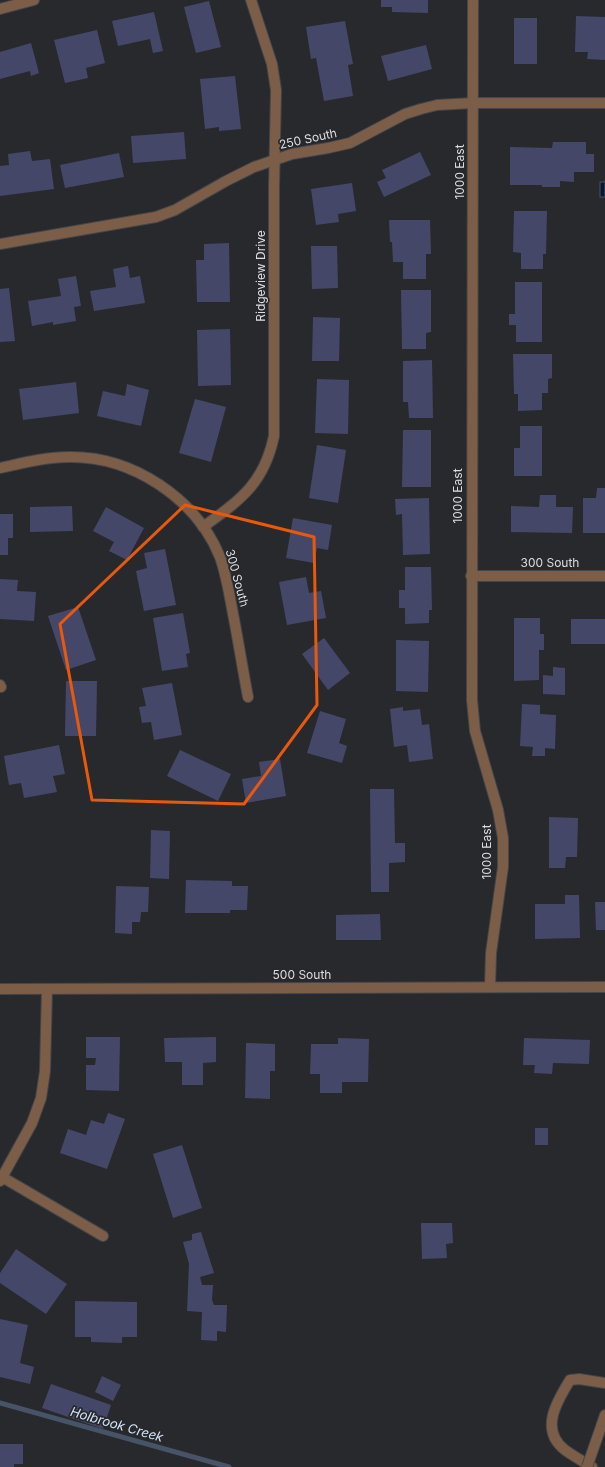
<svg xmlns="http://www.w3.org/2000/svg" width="605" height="1467" viewBox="0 0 605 1467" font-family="Inter,sans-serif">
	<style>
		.water { fill: #071831; stroke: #475366 }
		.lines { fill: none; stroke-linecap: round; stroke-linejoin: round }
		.stream { stroke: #475366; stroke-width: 5 }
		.building { fill: #454769 }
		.minor-casing { stroke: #45464a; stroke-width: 12 }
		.minor { stroke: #7c5e48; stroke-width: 10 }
		.minor-bridge-casing { stroke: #45464a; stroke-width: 12; stroke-linecap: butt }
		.minor-bridge { stroke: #7c5e48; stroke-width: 10 }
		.marked { fill: none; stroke: #e8590c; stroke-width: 3; stroke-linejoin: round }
		.labels { text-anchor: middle; stroke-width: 3.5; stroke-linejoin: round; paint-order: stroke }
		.street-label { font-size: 12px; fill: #dddde0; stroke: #28292d }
		.water-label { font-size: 13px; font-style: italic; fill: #d3e2f7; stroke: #28292d }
	</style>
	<rect width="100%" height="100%" fill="#28292d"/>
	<!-- water -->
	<rect class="water" x="600" y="182" width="5" height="15"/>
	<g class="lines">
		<!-- stream -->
		<path class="stream" d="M0 1403 229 1467"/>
	</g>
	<!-- building -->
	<g class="building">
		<path d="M381 0H428V13L392 12V7H381Z"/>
		<path d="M209 1 221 47 196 53 184 7Z"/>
		<path d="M154 12 163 51 153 53 150 39 118 46 112 21Z"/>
		<path d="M576 16 605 17V60L587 59 588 52H575Z"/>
		<rect x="514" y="18" width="23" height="46"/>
		<path d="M345 21 353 64 348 65 353 96 324 101 316 58 311 59 306 27Z"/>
		<path d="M97 30 105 63 86 68 88 78 65 83 54 40Z"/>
		<path d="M31 43 39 73 31 76 30 71 0 79V52Z"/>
		<path d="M426 45 432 69 388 81 381 56Z"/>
		<path d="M235 76 241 129 219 131V127L205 129 200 79Z"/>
		<path d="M184 132 186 159 133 163 131 136Z"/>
		<path d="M553 142H586V154H594V172H574V182L560 181V187H542V185H510V147L552 148Z"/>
		<path d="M30 151 32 161 50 159 54 189 0 196V166L9 165 8 154Z"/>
		<path d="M420 152 431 175 384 197 377 182 386 178 382 170Z"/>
		<path d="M119 153 124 177 65 188 60 165Z"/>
		<path d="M352 183 356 211 338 214 339 222 316 225 311 189Z"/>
		<path d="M514 211H547L546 254H543V269H521V253L513 252Z"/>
		<path d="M389 220H430L431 254H426V279H403V262H393L392 242H390Z"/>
		<path d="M229 243 230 302H197L196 260H204V244Z"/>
		<path d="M311 246H337L338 288 312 289Z"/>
		<path d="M128 266 130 278 140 276 145 303 94 311 90 291 116 287 113 269Z"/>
		<path d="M76 276 81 306 74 307 76 321 53 325V322L32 326 28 301 61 296 58 279Z"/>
		<path d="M515 282H542V342H516V325H509V314H515Z"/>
		<path d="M9 288 15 341 0 342V289Z"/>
		<path d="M401 290H431V332L426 333V349H402Z"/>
		<path d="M313 317 340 318 339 361H312Z"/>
		<path d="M230 329 231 385 198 386 197 330Z"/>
		<path d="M513 354H552V378L548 379V393H542V410L518 411V394H514Z"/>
		<path d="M432 360 433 418H409L408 402H403V361Z"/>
		<path d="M317 379 349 380 348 434 315 433Z"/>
		<path d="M76 382 79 413 23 420 19 389Z"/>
		<path d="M127 384 149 390 141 426 97 416 103 391 125 396Z"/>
		<path d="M195 399 226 407 211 462 179 453Z"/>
		<path d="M520 426H542V476H514V448H520Z"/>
		<path d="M403 430H431V487H402Z"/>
		<path d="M317 445 346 450 338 503 309 498Z"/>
		<path d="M597 488H605V533H583V498H596Z"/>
		<path d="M540 495H556V507H573L572 533 511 532V506L539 507Z"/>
		<path d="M429 498 430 554 403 555 402 514 396 515 395 499Z"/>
		<path d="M72 506 73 531 30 532V507Z"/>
		<path d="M106 507 144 528 127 560 109 551 114 542 93 531Z"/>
		<path d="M0 514H13V538H8V555H0Z"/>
		<path d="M293 518 332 525 328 550 317 548 314 563 286 558Z"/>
		<path d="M165 549 176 605 144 611 136 571 147 568 144 553Z"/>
		<path d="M405 567H431L432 610H429V623L405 624V608H399V590H405Z"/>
		<path d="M306 577 309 593 321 591 326 618 287 625 279 582Z"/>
		<path d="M0 579 18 580 17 591 36 592 34 621 0 619Z"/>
		<path d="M78 607 96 660 66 670 48 616Z"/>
		<path d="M183 613 190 653 186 654 188 667 162 671 153 618Z"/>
		<path d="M514 618H540V634H544V650H539V680L514 681Z"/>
		<rect x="571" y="619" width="34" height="25"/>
		<path d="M324 638 350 673 328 690 302 654Z"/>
		<path d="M396 640 429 641 428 692 396 691Z"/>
		<path d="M553 667 565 668V695L543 694V675L553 676Z"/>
		<path d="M66 681H97L96 736H65Z"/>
		<path d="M172 683 182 735 154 740 151 722 142 723 139 707 146 706 142 688Z"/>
		<path d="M522 704 540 705V714L556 715 555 749 545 748V756H532L533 747 520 746Z"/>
		<path d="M403 707V711L420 709 422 725 429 724 433 759 409 762 407 745 394 747 390 709Z"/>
		<path d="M320 711 346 719 339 743 347 746 342 763 307 753Z"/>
		<path d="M59 745 65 774 53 776 57 792 24 798 21 783 9 785 4 756Z"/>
		<path d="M180 750 231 774 218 801 167 776Z"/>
		<path d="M280 759 286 796 246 803 242 779 261 776 259 762Z"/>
		<path d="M370 789H394L395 843H405V862L389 863V892H371Z"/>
		<path d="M549 817 578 818 577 857H566L565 868H549Z"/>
		<path d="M151 830 170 831 169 879 150 878Z"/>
		<path d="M186 880 232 881V886H248L247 910H230V913H185Z"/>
		<path d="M116 886 149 887 148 912H141L140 922H132V934L115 933Z"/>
		<path d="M565 895H579L580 938 535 939V904H565Z"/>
		<path d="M595 902H605V930H596Z"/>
		<path d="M380 914 381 940H336V915Z"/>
		<path d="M86 1037H120L119 1091 86 1090V1065H95L96 1058H86Z"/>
		<path d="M216 1037V1062L203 1063V1085H182V1062H165L164 1038Z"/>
		<path d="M338 1038 369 1039 368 1082H342V1093H320V1074H310L311 1044H338Z"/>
		<path d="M524 1038 590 1040 589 1064 553 1063 552 1074 534 1073 535 1065H523Z"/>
		<path d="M246 1043 275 1044V1071H270V1099L245 1098Z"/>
		<path d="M108 1113 125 1119 107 1169 60 1153 68 1129 86 1135 91 1120 104 1124Z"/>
		<rect x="535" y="1128" width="13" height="17"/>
		<path d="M182 1145 202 1208 173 1218 153 1154Z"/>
		<path d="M421 1223H452L453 1243 446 1244 447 1258 422 1259Z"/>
		<path d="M201 1232 214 1273 200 1277 202 1285H213L212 1300 214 1305H227L226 1332 217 1331V1341L201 1340 202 1312 187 1311 189 1264 183 1242 192 1240V1234Z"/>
		<path d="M16 1249 67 1284 46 1314 0 1283V1273Z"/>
		<path d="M75 1301 137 1302V1337H122V1343L91 1342V1337H75Z"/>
		<path d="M0 1319 28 1325 20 1363 34 1367 30 1384 0 1377Z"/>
		<path d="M102 1376 121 1385 113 1401 95 1392Z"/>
		<path d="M51 1384 111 1405 103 1429 42 1408Z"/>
		<path d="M0 1444H23V1464H14V1467H0Z"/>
	</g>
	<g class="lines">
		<!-- minor casing -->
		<g class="minor-casing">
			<g id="minor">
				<path d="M473 0 472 700 475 731 498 810 503 838V867L491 953 490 987"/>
				<path d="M0 9 34 0"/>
				<path d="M0 244 156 217 175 210 226 181 254 167 292 154 328 148 350 143 405 114 421 109 437 105 473 103H605"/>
				<path d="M0 468C23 463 46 457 69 457 132 456 196 498 220 557 227 577 230 599 234 619 239 645 243 671 248 697"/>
				<path d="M203 527C240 500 264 484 274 436V188L276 90 272 64 251 0"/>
				<path d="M471 576H605"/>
				<path d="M0 685 1 687"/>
				<path d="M0 989 605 987"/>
				<path d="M2 1177 103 1236"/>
				<path d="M0 1181 32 1123 41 1098 45 1071 47 989"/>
				<path d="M602 1424 605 1415"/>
				<path d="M592 1467C583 1461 573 1456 565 1450 539 1430 557 1401 570 1380L579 1379 605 1383"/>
			</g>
		</g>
		<!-- minor -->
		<use href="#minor" class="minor"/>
		<!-- minor-bridge casing -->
		<g class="minor-bridge-casing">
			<path id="minor-bridge" d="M587 1467 602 1424"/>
		</g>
		<!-- minor-bridge -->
		<use href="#minor-bridge" class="minor-bridge"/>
	</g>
	<!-- marked area -->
	<path class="marked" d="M185 505 314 537 317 705 244 804 92 800 60 624Z"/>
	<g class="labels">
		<!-- street labels -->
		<g class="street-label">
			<text transform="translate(308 139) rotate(-12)" y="4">250 South</text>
			<text transform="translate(460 172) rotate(-90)" y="4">1000 East</text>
			<text transform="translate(261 276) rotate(-90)" y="4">Ridgeview Drive</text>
			<text transform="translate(458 496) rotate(-90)" y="4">1000 East</text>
			<text x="550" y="567">300 South</text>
			<text transform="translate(237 578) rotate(75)" y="4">300 South</text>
			<text transform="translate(487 852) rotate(-90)" y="4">1000 East</text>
			<text x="302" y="979">500 South</text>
		</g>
		<!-- water labels -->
		<g class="water-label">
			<text transform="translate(117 1424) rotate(16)" y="5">Holbrook Creek</text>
		</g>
	</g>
</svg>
